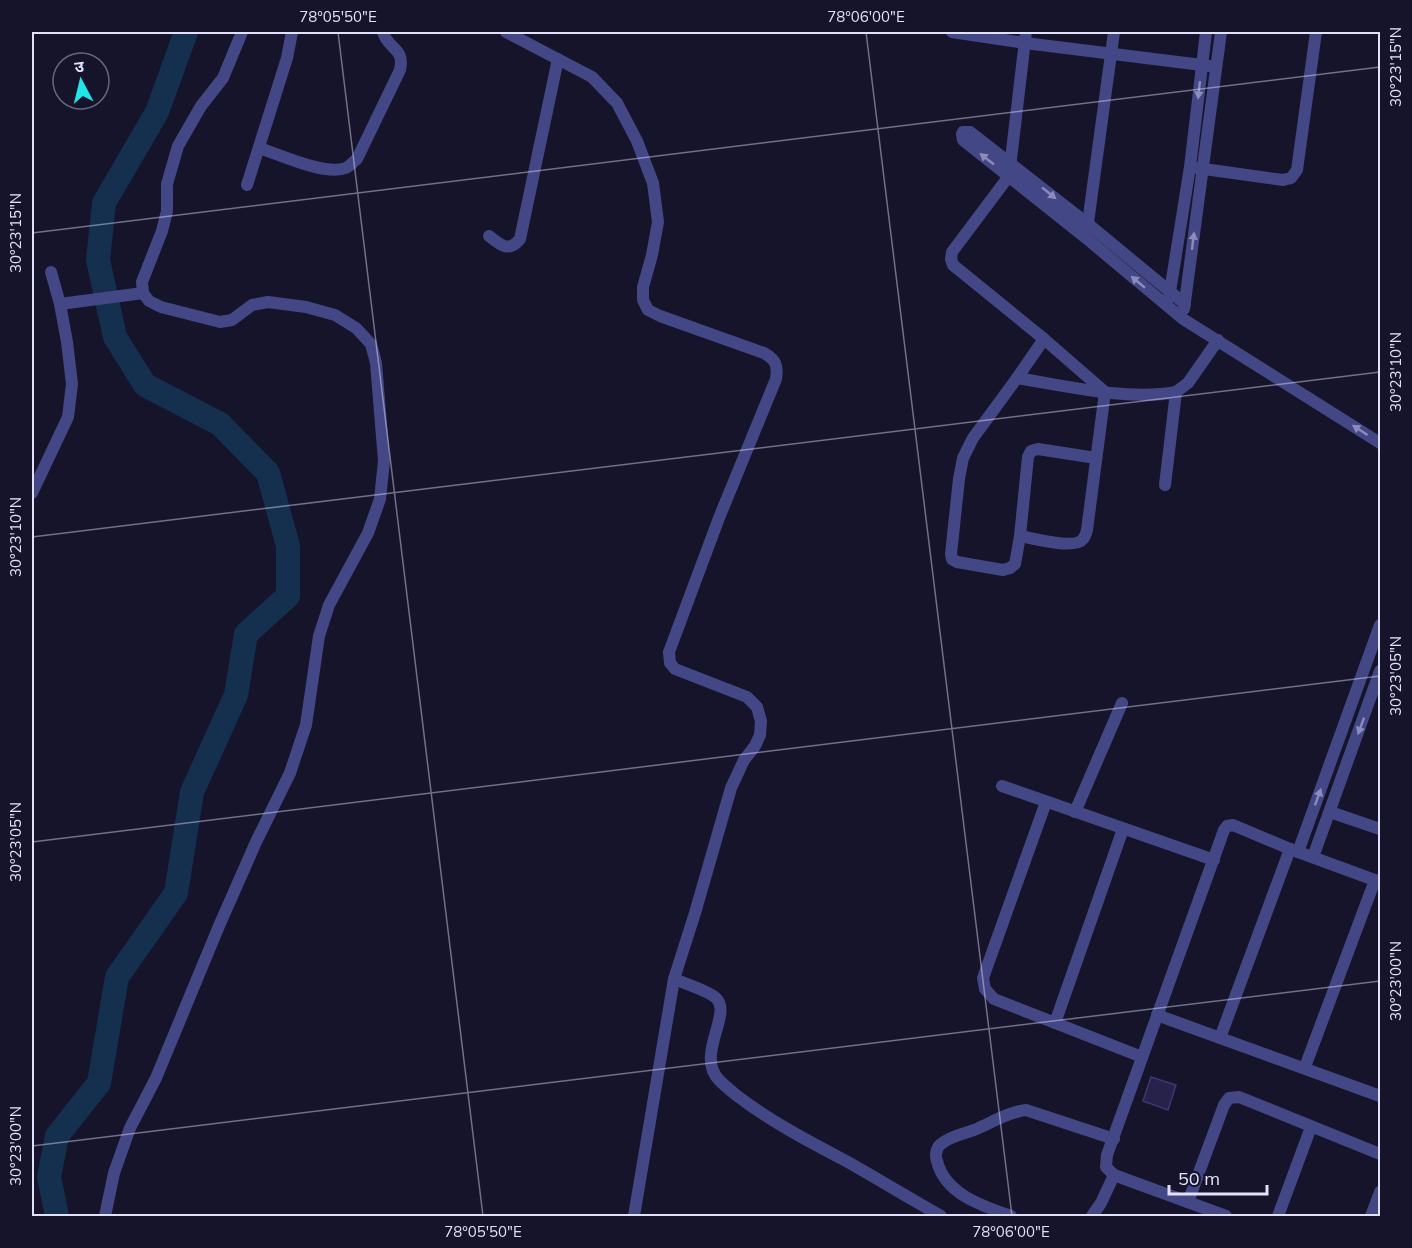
<svg xmlns="http://www.w3.org/2000/svg" width="1412" height="1248" viewBox="0 0 1412 1248" font-family="Mulish,'Noto Sans Devanagari',sans-serif">
	<style>
		.lines { fill: none; stroke-linecap: round; stroke-linejoin: round }
		.river { stroke: #152f4e; stroke-width: 24 }
		.building { fill: #27224a; stroke: #3e3774; stroke-width: 1.5 }
		.street { stroke: #444785; stroke-width: 12 }
		.oneway { fill: #8b8cbb }
		.ticks { fill: none; stroke: #e2e1fc; stroke-width: 1.5; stroke-opacity: 0.45 }
		.neatline { fill: none; stroke: #e2e1fc; stroke-width: 2 }
		.ticks-label { font-size: 15px; text-anchor: middle; fill: #e2e1fc }
	</style>
	<rect width="100%" height="100%" fill="#16142b"/>
	<g class="lines">
		<!-- river -->
		<path class="river" d="M57 1216 49 1177 57 1136 99 1083 117 977 176 893 192 792 236 695 246 634 288 596V546L268 473 220 424 145 385 115 337 98 260 104 203 157 112 186 32"/>
	</g>
	<!-- building -->
	<path class="building" d="M1151 1077 1176 1085 1168 1110 1143 1101Z"/>
	<g class="lines">
		<!-- street -->
		<g class="street">
			<path d="M506 32 592 77 617 103 637 141 653 183 658 222 652 255 643 287V300L648 310 660 316 764 353C776 360 778 365 776 379L719 518 669 652 670 663 675 669 747 697 757 707 761 721 760 735 755 746 744 760 731 788 695 913 674 979C684 983 709 991 716 998 733 1014 695 1055 719 1080 724 1085 730 1090 736 1095 770 1121 808 1141 846 1161 878 1179 909 1198 941 1216"/>
			<path d="M952 32 1025 43 1210 66"/>
			<path d="M259 148C281 155 325 176 346 168 350 166 353 162 357 159L400 70C405 47 388 50 383 32"/>
			<path d="M1197 168 1283 180 1291 178 1297 170 1316 32"/>
			<path d="M247 185 287 58 292 32"/>
			<path d="M1087 230 1114 32"/>
			<path d="M489 236C500 245 509 253 520 239L558 59"/>
			<path d="M1169 298 1190 167 1206 32"/>
			<path d="M60 304 143 293"/>
			<path d="M1185 304 1088 224 970 132H963L962 134 963 140 1086 238 1183 319 1380 443"/>
			<path d="M1184 309 1221 32"/>
			<path d="M1017 378 1044 339"/>
			<path d="M1096 458 1038 449 1031 451 1028 457 1020 536 1015 564 1010 568 1003 570 957 562 952 559 951 554 959 479 963 458 973 438 1017 378C1065 386 1128 401 1176 392"/>
			<path d="M1165 485 1176 392 1188 383 1218 340"/>
			<path d="M32 493 68 417 72 384 67 342 60 304 51 272"/>
			<path d="M1020 536C1032 538 1075 550 1083 539 1085 537 1086 533 1087 530L1105 392 1044 339 953 265 951 259 952 252 1009 176 1026 32"/>
			<path d="M1002 786 1214 860"/>
			<path d="M1046 802 983 978 985 989 994 999 1142 1057"/>
			<path d="M1075 812 1122 703"/>
			<path d="M1330 812 1380 829"/>
			<path d="M1298 852 1380 625"/>
			<path d="M1313 857 1380 671"/>
			<path d="M1157 1015 1380 1096"/>
			<path d="M1055 1023 1123 829"/>
			<path d="M1220 1038 1290 849"/>
			<path d="M1305 1067 1375 880"/>
			<path d="M1188 1202 1224 1105 1229 1098 1239 1097 1380 1154"/>
			<path d="M105 1216 114 1173 130 1128 156 1078 219 926 256 842 290 773 306 725 319 636 329 605 368 533 380 499 384 461 376 363 371 344 356 328 335 315 306 307 268 302 252 305 232 320 220 322 161 307 149 301 143 293 142 282 162 231 167 211V184L178 146 201 106 223 78 242 32"/>
			<path d="M634 1216 674 979"/>
			<path d="M1011 1216C982 1206 945 1194 937 1161 935 1155 936 1148 941 1144 950 1136 963 1134 974 1130 991 1123 1008 1112 1026 1110L1114 1139"/>
			<path d="M1092 1216 1101 1203 1114 1175"/>
			<path d="M1226 1216 1114 1175 1106 1167 1107 1155 1224 830 1227 826 1233 825 1290 849 1380 882"/>
			<path d="M1278 1216 1311 1127"/>
			<path d="M1371 1216 1380 1192"/>
		</g>
	</g>
	<!-- one-way arrows -->
	<defs><path id="oneway-solid" d="M-6-.8H1V-3.2L6.5 0L1 3.2V.8H-6Z" transform="scale(1.5)"/></defs>
	<g class="oneway">
		<use href="#oneway-solid" transform="translate(1199 90) rotate(96)"/>
		<use href="#oneway-solid" transform="translate(987 159) rotate(-142)"/>
		<use href="#oneway-solid" transform="translate(1049 193) rotate(39)"/>
		<use href="#oneway-solid" transform="translate(1193 241) rotate(-83)"/>
		<use href="#oneway-solid" transform="translate(1138 282) rotate(-140)"/>
		<use href="#oneway-solid" transform="translate(1360 430) rotate(-147)"/>
		<use href="#oneway-solid" transform="translate(1361 726) rotate(110)"/>
		<use href="#oneway-solid" transform="translate(1318 797) rotate(-70)"/>
	</g>
	<!-- ticks -->
	<path class="ticks" d="M338 32 483 1216M866 32 1012 1216M32 233 1380 67M32 537 1380 372M32 842 1380 676M32 1146 1380 981"/>
	<!-- border -->
	<rect width="1412" height="1248" fill="none" stroke="#16142b" stroke-width="66"/>
	<!-- north arrow -->
	<g transform="translate(81 81) rotate(353)"><circle r="28" fill="#16142b" stroke="#68667f" stroke-width="1.5"/>
	<path d="M0-4.5L10 22L0 15L-10 22Z" fill="#20e5e9"/>
	<text y="-9" font-size="16" font-weight="bold" text-anchor="middle" fill="#e2e1fc">उ</text>
	</g>
	<!-- scale -->
	<path d="M1169 1185v9h98v-9" fill="none" stroke="#e2e1fc" stroke-width="3"/>
	<text x="1178" y="1185" font-size="18" fill="#e2e1fc" stroke="#16142b" stroke-width="4.5" paint-order="stroke">50 m</text>
	<rect x="33" y="33" width="1346" height="1182" class="neatline"/>
	<g class="ticks-label">
		<text x="338" y="22">78°05'50"E</text>
		<text x="866" y="22">78°06'00"E</text>
		<text transform="translate(1396 67) rotate(-90)" y="5">30°23'15"N</text>
		<text transform="translate(16 233) rotate(-90)" y="5">30°23'15"N</text>
		<text transform="translate(1396 372) rotate(-90)" y="5">30°23'10"N</text>
		<text transform="translate(16 537) rotate(-90)" y="5">30°23'10"N</text>
		<text transform="translate(1396 676) rotate(-90)" y="5">30°23'05"N</text>
		<text transform="translate(16 842) rotate(-90)" y="5">30°23'05"N</text>
		<text transform="translate(1396 981) rotate(-90)" y="5">30°23'00"N</text>
		<text transform="translate(16 1146) rotate(-90)" y="5">30°23'00"N</text>
		<text x="483" y="1237">78°05'50"E</text>
		<text x="1011" y="1237">78°06'00"E</text>
	</g>
</svg>
